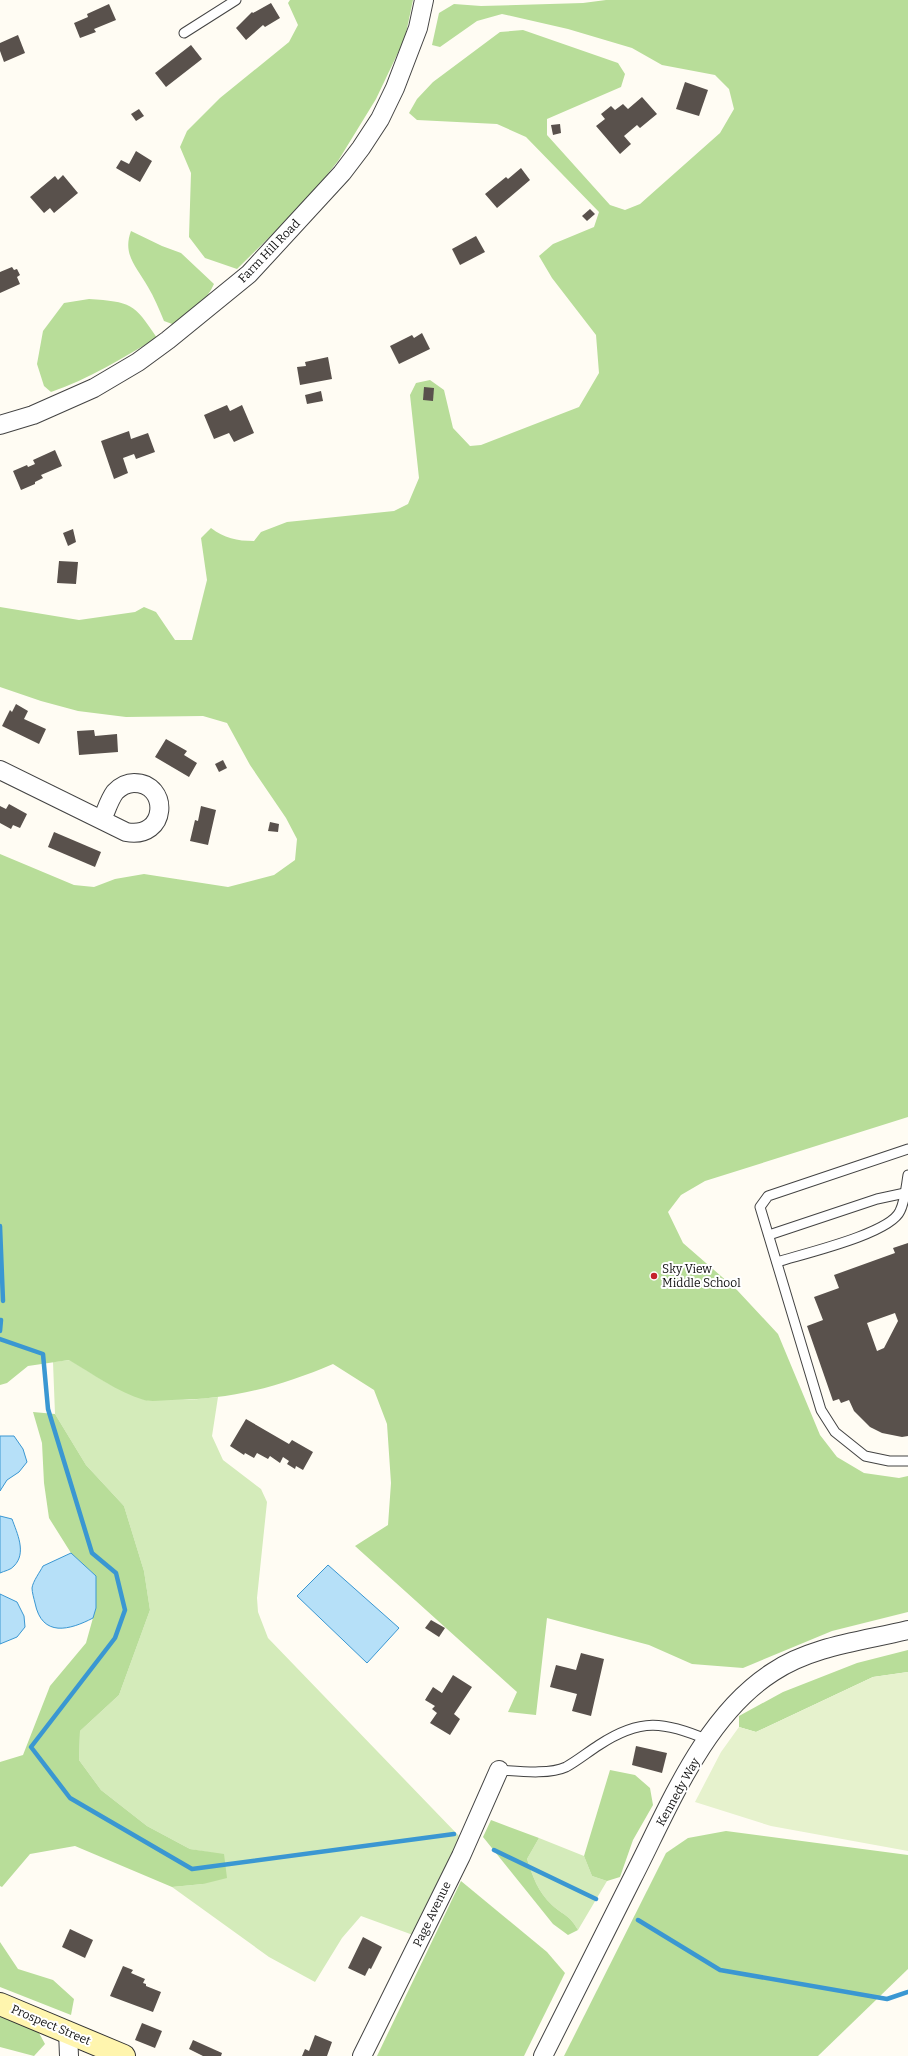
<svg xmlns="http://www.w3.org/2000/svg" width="908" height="2056" viewBox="0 0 908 2056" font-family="Bitter,serif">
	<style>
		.green { fill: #d4ebba }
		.forest { fill: #b8dd99 }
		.pitch { fill: #e6f2cd }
		.water { fill: #b6e0f8; stroke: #3a97d2 }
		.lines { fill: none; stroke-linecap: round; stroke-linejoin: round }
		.stream { stroke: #3a97d2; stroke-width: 4.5 }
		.building { fill: #59514c; fill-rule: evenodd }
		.lane-casing { stroke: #434343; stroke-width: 11 }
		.street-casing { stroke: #434343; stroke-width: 20 }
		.secondary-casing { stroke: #323232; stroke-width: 24 }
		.lane { stroke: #fff; stroke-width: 9 }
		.street { stroke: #fff; stroke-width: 18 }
		.secondary { stroke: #fff5ae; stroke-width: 22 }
		.poi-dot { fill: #c5222c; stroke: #fff; stroke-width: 1.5 }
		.labels { text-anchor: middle; stroke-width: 4; stroke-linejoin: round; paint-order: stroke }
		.street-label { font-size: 12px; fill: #101010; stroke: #fff }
		.poi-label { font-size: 12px; fill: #101010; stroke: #fff; text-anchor: start }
	</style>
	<rect width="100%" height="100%" fill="#fffcf3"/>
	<!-- green -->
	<g class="green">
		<path d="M70 1360 107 1383 145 1400H189L218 1397 212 1436 223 1460 261 1489 267 1502 257 1598 258 1612 268 1638 459 1836 453 1854 413 1935 361 1916 342 1938 315 1982 269 1957 172 1887 203 1884 224 1855 190 1849 147 1826 101 1790 79 1760 80 1731 119 1695 150 1610 144 1571 124 1506 86 1465 55 1414 53 1362Z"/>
		<path d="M539 1838 584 1856 592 1876 607 1881 578 1930C569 1914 564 1916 552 1905 538 1892 533 1877 527 1859Z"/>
	</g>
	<!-- forest -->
	<g class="forest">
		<path d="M290 0H413L405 38 376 99 338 161 306 201 237 269 205 258 189 237 191 173 180 147 187 131 220 98 289 42 298 25 288 3Z"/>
		<path d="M606 0H908V1117L705 1181 681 1195 668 1212 683 1243 737 1290 778 1334 820 1435 837 1457 864 1473 899 1478 908 1476V1612L832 1631 743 1668 692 1664 649 1645 547 1618 536 1715 508 1712 517 1692 355 1546 388 1525 391 1483 387 1424 374 1390 333 1364C279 1387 230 1400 171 1400 163 1400 152 1402 144 1400 117 1392 93 1374 69 1360L28 1366 7 1383 0 1385V854L74 885 94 887 115 879 144 874 228 887 274 875 295 860 297 839 286 818 250 765 227 723 203 716 126 717 78 711 41 701 0 687V607L79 620 135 612 144 607 156 612 175 640H192L207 580 201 538 211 528C224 538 237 541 254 541L261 532 287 522 394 511 408 504 419 478 410 395 416 383 430 380 444 390 453 428 470 446 481 445 579 407 599 373 596 335 552 278 539 256 553 244 594 227 599 212 526 137 497 124 417 120 409 113 417 99 433 82 500 32 523 30 618 63 625 74 621 87 547 119V135L610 205 625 210 640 204 720 133 734 109 729 89 715 75 662 65 632 48 568 29 502 14 477 21 440 47 432 45 439 13 454 4 481 6 583 3Z"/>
		<path d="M131 231 162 246 181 253 214 284C207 300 190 315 175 325L164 321C159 309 154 297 148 287 137 267 122 255 131 231Z"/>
		<path d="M89 299C131 302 134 303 157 338 122 358 89 379 51 392L44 386 37 364 43 331 64 303Z"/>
		<path d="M33 1412 55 1414 86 1465 124 1506 144 1571 150 1610 119 1695 80 1731 79 1760 101 1790 147 1826 190 1849 224 1854 227 1878 203 1884 172 1887 75 1846 30 1854 2 1887 0 1886V1762L23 1755 50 1686 86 1643 96 1607V1576L71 1553 49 1518 44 1483 42 1443Z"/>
		<path d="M908 1650V1672L873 1677 756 1732 739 1727V1716L783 1692 857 1663Z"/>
		<path d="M610 1770 635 1775 650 1788 653 1805 633 1840 620 1877 607 1881 592 1876 584 1856Z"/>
		<path d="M491 1820 539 1838 527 1859C533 1877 538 1892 552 1905 564 1916 569 1914 578 1930L568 1935 553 1924 483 1837Z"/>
		<path d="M726 1831 908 1855V1969L818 2056H564L666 1853 688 1838Z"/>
		<path d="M461 1881 547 1952 565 1973 524 2056H377Z"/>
		<path d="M0 1942 18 1969 53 1980 74 1999 71 2015 0 1987Z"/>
		<path d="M0 2014 22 2023 39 2033 45 2044 34 2056 0 2047Z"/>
	</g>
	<!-- pitch -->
	<path class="pitch" d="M908 1672V1851L771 1826 695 1802 721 1752 739 1727 756 1732 873 1677Z"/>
	<!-- water -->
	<g class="water">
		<path d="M0 1436H14L23 1449 27 1462 19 1472 7 1480 0 1491Z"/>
		<path d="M0 1516 12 1519C17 1533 27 1553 14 1566 11 1570 4 1571 0 1573Z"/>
		<path d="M71 1553 96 1576V1608L93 1618C70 1630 42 1638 35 1603 34 1599 32 1592 32 1588 33 1581 40 1572 43 1566Z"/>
		<path d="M328 1565 399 1628 367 1663 297 1596Z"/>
		<path d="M0 1594 17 1602 24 1616 25 1627 17 1637 0 1644Z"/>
	</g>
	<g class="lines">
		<!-- stream -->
		<g class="stream">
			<path d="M0 1226 3 1301"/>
			<path d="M0 1331 1 1320"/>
			<path d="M0 1339 43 1354 48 1409 92 1553 116 1573 125 1610 115 1638 31 1747 70 1798 192 1869 454 1834"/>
			<path d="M494 1850 596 1899"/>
			<path d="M638 1920 720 1970 887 1999 908 1992"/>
		</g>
	</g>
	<!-- building -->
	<g class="building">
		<path d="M271 3 280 18 265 27 263 25 246 40 236 28 252 12 253 13Z"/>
		<path d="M109 4 116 20 94 29 96 32 80 38 74 23 88 17 87 14Z"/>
		<path d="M18 35 25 53 4 62 0 51V43Z"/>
		<path d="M191 45 202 59 166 87 155 73Z"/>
		<path d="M685 82 708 90 699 116 676 109Z"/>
		<path d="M642 97 657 114 640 128 637 125 624 136 631 144 620 154 596 126 605 119 601 114 611 106 615 110 623 104 628 109Z"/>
		<path d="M139 109 144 116 136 121 131 114Z"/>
		<path d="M560 124 561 133 553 135 551 125Z"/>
		<path d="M136 151 152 161 140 182 116 168 121 160 129 164Z"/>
		<path d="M521 168 530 180 497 208 485 194 506 177 508 179Z"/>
		<path d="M63 175 78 193 54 213 50 208 44 213 30 197 55 176 58 180Z"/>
		<path d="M590 209 595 214 587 221 582 216Z"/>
		<path d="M476 236 485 252 460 265 452 249Z"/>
		<path d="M12 267 14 270 17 269 20 275 17 277 20 284 0 293V272Z"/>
		<path d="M422 333 430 349 399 364 390 346 412 335 414 338Z"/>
		<path d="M328 357 332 379 300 385 297 367 306 366 305 362Z"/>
		<path d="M424 387 434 388 433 401 423 400Z"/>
		<path d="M321 391 323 401 307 404 305 395Z"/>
		<path d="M227 405 230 411 242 405 254 433 234 442 229 433 214 439 204 415Z"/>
		<path d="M129 431 131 439 148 433 155 452 136 459 134 454 123 458 128 473 114 479 101 441Z"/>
		<path d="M55 450 62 466 41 475 43 478 35 482V484L21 490 13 471 27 465 28 467 35 464 33 460Z"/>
		<path d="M73 529 76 542 68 546 63 533Z"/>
		<path d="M59 561 78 562 76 584 57 583Z"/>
		<path d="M16 704 28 711 24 719 46 729 39 744 2 726 10 710 12 712Z"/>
		<path d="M94 730 95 736 117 734 118 752 79 755 77 731Z"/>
		<path d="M166 739 187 751 184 755 197 763 189 777 155 757Z"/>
		<path d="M223 760 227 768 219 772 215 764Z"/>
		<path d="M9 804 27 814 20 828 13 825 11 829 0 823V806L6 809Z"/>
		<path d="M201 806 216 810 208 845 190 841 195 820 198 821Z"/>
		<path d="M270 822 279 824 278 832 268 831Z"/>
		<path d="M54 832 101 852 95 867 48 847Z"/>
		<path d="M908 1243V1436L902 1437 882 1433 870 1427 854 1411 849 1400 841 1403 839 1399 833 1401 807 1326 823 1320 814 1297 839 1288 834 1275 895 1253 893 1248ZM895 1313 898 1321 884 1348 877 1351 867 1323Z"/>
		<path d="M246 1419 289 1444 292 1440 313 1452 303 1470 296 1466 295 1469 287 1464 289 1461 283 1457 280 1463 270 1456 268 1459 257 1453 254 1458 245 1453 244 1455 230 1446Z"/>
		<path d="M431 1620 445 1628 439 1637 425 1628Z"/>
		<path d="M581 1653 604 1659 591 1716 572 1711 577 1694 550 1687 556 1665 576 1670Z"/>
		<path d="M453 1675 472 1687 454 1714 460 1719 450 1735 430 1723 437 1713 432 1709 435 1706 425 1700 433 1687 442 1693Z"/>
		<path d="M636 1746 667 1753 662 1773 632 1765Z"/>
		<path d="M70 1929 93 1940 85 1958 62 1947Z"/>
		<path d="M363 1937 382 1947 371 1969 369 1968 365 1976 348 1968Z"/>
		<path d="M123 1966 133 1970 131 1973 145 1979 143 1983 146 1984V1986L161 1992 153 2012 110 1996Z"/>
		<path d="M142 2023 162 2031 155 2048 135 2040Z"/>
		<path d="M315 2035 332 2042 327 2056H302L305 2049 309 2051Z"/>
		<path d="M193 2040 222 2053 221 2056H203L189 2049Z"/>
	</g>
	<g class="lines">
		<!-- lane casing -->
		<g class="lane-casing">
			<g id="lane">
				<path d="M184 33 236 0"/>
				<path d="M908 1149 768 1196 760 1207 821 1410 835 1432 865 1456 889 1461H908"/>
				<path d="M769 1235 877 1199 905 1193"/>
				<path d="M777 1262C802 1254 890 1234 900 1211 905 1201 906 1187 908 1175"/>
				<path d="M499 1770C517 1771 549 1775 566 1767 577 1761 588 1752 599 1745 640 1718 664 1721 708 1740"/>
			</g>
		</g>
		<!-- street casing -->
		<g class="street-casing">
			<g id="street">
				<path d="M0 425 33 415 94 388 138 362 168 340 249 274 342 173 361 148 380 119 395 88 418 28 424 0"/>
				<path d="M0 770 126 832C168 840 170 783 134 783 127 783 120 787 115 792 109 800 106 811 102 820"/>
				<path d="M68 2031 69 2056"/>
				<path d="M362 2056 461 1856 499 1770"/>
				<path d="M543 2056C573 1996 603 1937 633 1877 669 1807 704 1716 773 1672 812 1646 863 1641 908 1630"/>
			</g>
		</g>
		<!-- secondary casing -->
		<g class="secondary-casing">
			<path id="secondary" d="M0 2004 124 2056"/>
		</g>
		<!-- lane -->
		<use href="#lane" class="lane"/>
		<!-- street -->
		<use href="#street" class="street"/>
		<!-- secondary -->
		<use href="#secondary" class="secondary"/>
	</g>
	<!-- markers -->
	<circle class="poi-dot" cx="654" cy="1276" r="4"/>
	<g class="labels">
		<!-- street labels -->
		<g class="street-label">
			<text transform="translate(269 251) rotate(-46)" y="4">Farm Hill Road</text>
			<text transform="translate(678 1792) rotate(-61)" y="4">Kennedy Way</text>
			<text transform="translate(432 1914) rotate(-64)" y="4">Page Avenue</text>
			<text transform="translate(51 2025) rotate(23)" y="4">Prospect Street</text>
		</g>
		<!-- poi labels -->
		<g class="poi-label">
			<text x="662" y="1273">Sky View<tspan x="662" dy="14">Middle School</tspan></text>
		</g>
	</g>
</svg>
